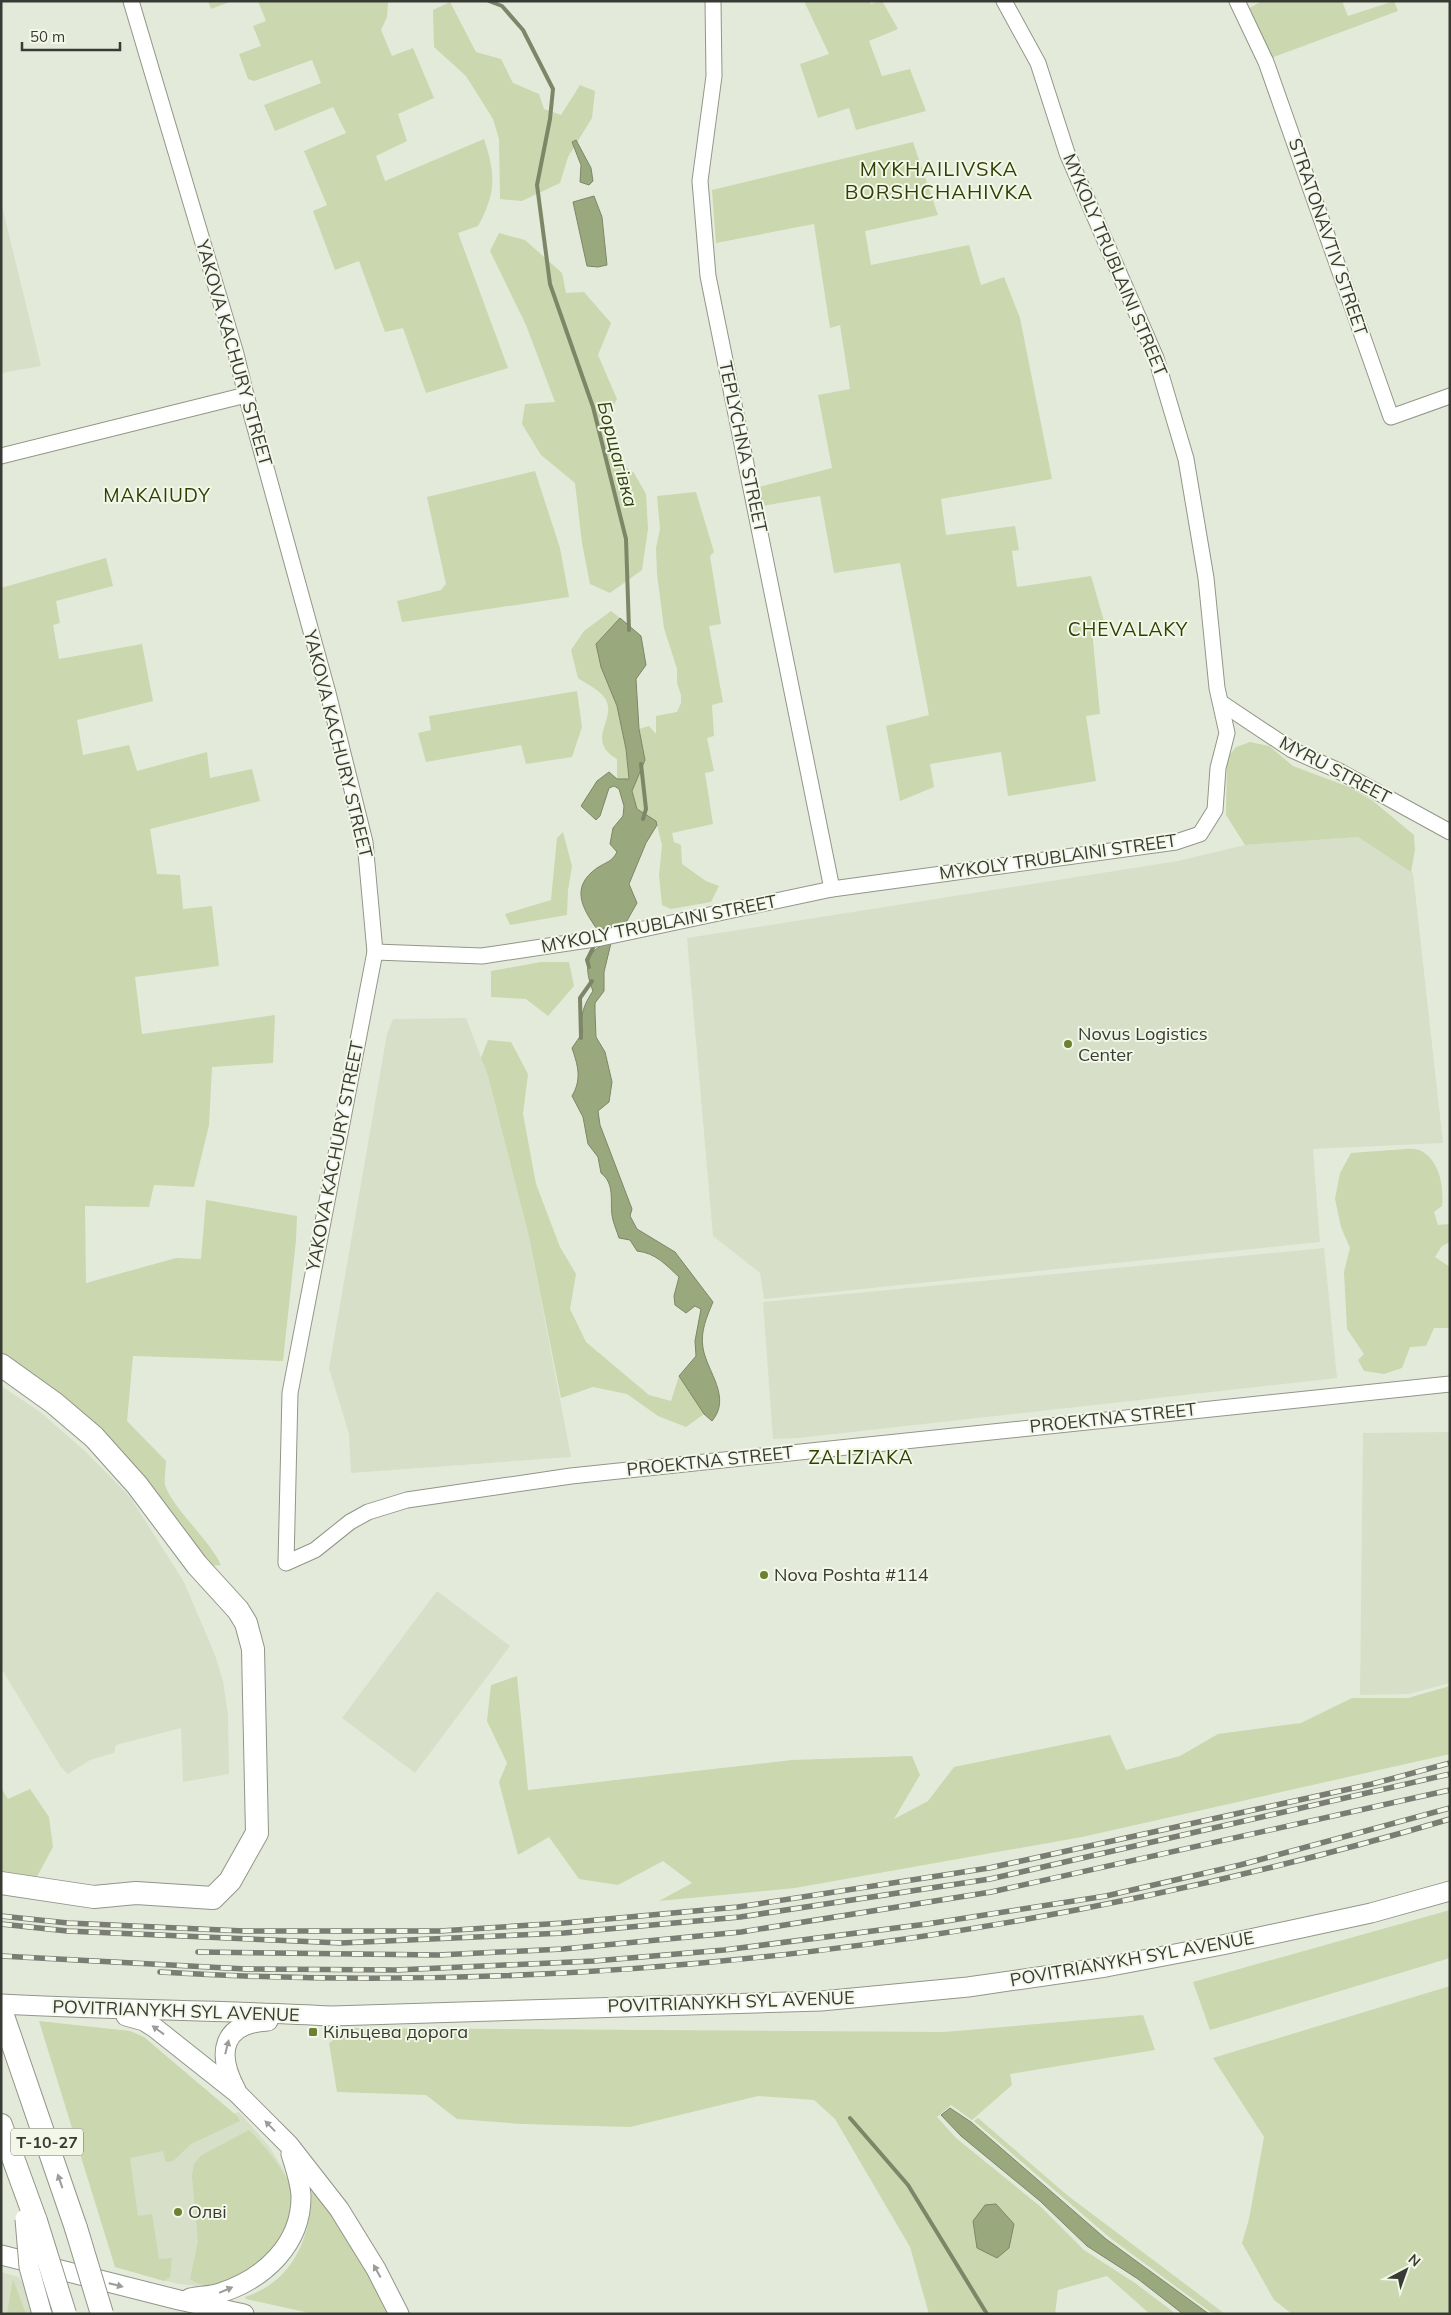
<svg xmlns="http://www.w3.org/2000/svg" width="1451" height="2315" viewBox="0 0 1451 2315" font-family="Mulish,sans-serif">
	<style>
		.built { fill: #d7dfc8 }
		.green { fill: #cad7af }
		.water { fill: #9aa87d; stroke: #7d8767 }
		.lines { fill: none; stroke-linecap: round; stroke-linejoin: round }
		.stream { stroke: #7d8767; stroke-width: 4 }
		.minor-casing { stroke: #919688; stroke-width: 17 }
		.major-casing { stroke: #919688; stroke-width: 21 }
		.highway-casing { stroke: #919688; stroke-width: 24 }
		.minor { stroke: #fff; stroke-width: 15 }
		.major { stroke: #fff; stroke-width: 19 }
		.highway { stroke: #fff; stroke-width: 22 }
		.rail-casing { stroke: #797d73; stroke-width: 5.5 }
		.rail { stroke: #f2f7e7; stroke-width: 4; stroke-dasharray: 11; stroke-linecap: butt }
		.major-bridge-casing { stroke: #919688; stroke-width: 21; stroke-linecap: butt }
		.highway-bridge-casing { stroke: #919688; stroke-width: 24; stroke-linecap: butt }
		.major-bridge { stroke: #fff; stroke-width: 19 }
		.highway-bridge { stroke: #fff; stroke-width: 22 }
		.oneway { fill: #9c9c9a }
		.poi-dot { fill: #6c8132; stroke: #f2f7e7; stroke-width: 2 }
		.labels { text-anchor: middle; stroke-width: 4; stroke-linejoin: round; paint-order: stroke }
		.shield { fill: #f2f7e7; stroke: #70736a; stroke-width: 1 }
		.shield-label { font-size: 16px; font-weight: bold; fill: #383a34 }
		.street-label { font-size: 18px; fill: #383a34; stroke: #f2f7e7 }
		.poi-label { font-size: 18px; fill: #383a34; stroke: #f2f7e7; text-anchor: start }
		.water-label { font-size: 19px; font-style: italic; fill: #33400e; stroke: #f2f7e7 }
		.neighbourhood-label { font-size: 19px; letter-spacing: 1px; fill: #313e03; stroke: #f2f7e7 }
		.quarter-label { font-size: 20px; letter-spacing: 1px; fill: #313e03; stroke: #f2f7e7 }
	</style>
	<rect width="100%" height="100%" fill="#e4eada"/>
	<!-- built -->
	<g class="built">
		<path d="M1 202 41 366 1 373Z"/>
		<path d="M1358 837 1413 873 1443 1143 1313 1149 1320 1242 764 1299 760 1273 713 1236 687 938 1178 861 1245 845Z"/>
		<path d="M466 1018 488 1076 529 1237 571 1457 351 1473 349 1434 329 1368 387 1034 393 1019Z"/>
		<path d="M1324 1248 1337 1378 798 1438 773 1439 763 1302Z"/>
		<path d="M1 1386 39 1411 86 1452 130 1497 184 1582 215 1655 223 1681 228 1715 229 1774 183 1782 181 1728 116 1745 114 1753 90 1760 68 1774 61 1767 1 1668Z"/>
		<path d="M1450 1432V1683L1409 1694 1360 1695 1363 1433Z"/>
		<path d="M437 1591 510 1646 415 1773 342 1718Z"/>
		<path d="M239 2112 268 2145 282 2167 295 2193 281 2244 213 2288 179 2284 142 2275 119 2143Z"/>
		<path d="M1 2272 18 2277 25 2285 34 2314H1Z"/>
	</g>
	<!-- green -->
	<g class="green">
		<path d="M208 1H232L211 9Z"/>
		<path d="M258 1H388L387 17 381 30 392 56 413 48 434 98 398 114 407 141 376 156 385 181 484 139C496 175 496 193 478 226L458 233 508 368 426 393 403 328 385 332 359 261 335 270 313 211 327 205 304 151 346 133 333 107 275 131 264 105 321 83 312 60 254 81 248 79 239 54 261 46 253 26 266 21Z"/>
		<path d="M804 1H869L871 4 882 1 898 29 869 41 882 76 910 69 926 111 856 130 849 108 818 118 800 64 829 54Z"/>
		<path d="M1262 1H1342L1348 16 1394 1 1398 11 1271 58 1248 9Z"/>
		<path d="M450 2 476 52 501 59 513 83 539 94 544 109 561 115 580 85 595 91 592 118 568 157 560 183 522 201 500 199 499 139 493 119 466 76 434 47 433 10Z"/>
		<path d="M913 142 938 215 865 231 871 265 969 245 981 285 1004 277 1020 318 1052 479 941 499 946 535 1015 526 1019 550 1012 551 1017 587 1091 576 1106 628 1092 630 1100 714 1086 716 1096 781 1008 796 1001 752 930 764 934 787 900 801 886 726 929 715 900 563 834 573 820 496 762 506 759 487 832 468 818 395 850 389 840 325 830 328 814 224 716 243 712 190Z"/>
		<path d="M499 233 525 240 562 273 566 293 584 292 611 323 598 355 617 399 605 420 616 460 634 473 646 494 648 529 642 570 610 593 590 584 582 543 575 483 541 455 522 424 525 404 555 402 526 325 490 251Z"/>
		<path d="M535 471 560 548 569 597 402 622 397 601 441 590 446 584 427 497Z"/>
		<path d="M696 492 714 552 710 556 721 624 709 626 723 702 712 705 714 736 707 738 714 771 705 773 713 824 672 833 674 842 681 845 682 864 706 881 719 886 711 902 671 909 662 905 659 875 662 845 656 821 636 809 632 791 645 760 639 729 649 726 656 734V716L677 712 681 703V695L677 683V669L664 628 657 574 656 548 660 529 657 496Z"/>
		<path d="M106 558 113 586 56 601 60 623 53 625 59 659 142 644 153 701 77 720 83 755 129 745 137 771 207 752 210 778 252 769 260 801 150 829 157 874 180 875 183 909 212 906 219 966 135 977 142 1034 275 1015 273 1063 212 1067 209 1125 194 1187 154 1185 149 1207 85 1206 86 1283 176 1258 201 1259 206 1200 297 1216 296 1240 283 1361 133 1356 127 1421 166 1461C166 1468 164 1478 165 1485 173 1509 209 1539 221 1565L209 1566 1 1354V588Z"/>
		<path d="M611 611 620 618 597 644 601 667 617 706 626 749 629 780 617 779V759C583 739 620 718 604 697 598 689 585 683 578 678L571 650 584 631Z"/>
		<path d="M577 691 582 727 572 757 526 764 521 745 426 762 418 733 431 730 429 716Z"/>
		<path d="M1250 742 1269 746 1293 766 1349 787 1373 801 1414 835 1415 850 1411 872 1358 837 1245 845 1226 815 1227 758 1236 747Z"/>
		<path d="M563 832 572 866 568 890 567 915 510 925 505 914 551 900 557 838Z"/>
		<path d="M541 962H569L574 986 548 1016 526 999 491 997V971Z"/>
		<path d="M488 1040 511 1042 528 1074 523 1114 536 1184 560 1247 576 1274 570 1309 586 1342 649 1395 671 1401 679 1376 704 1414 686 1427 658 1416 627 1394 593 1387 561 1398 529 1237 488 1076 481 1058Z"/>
		<path d="M1391 1150C1398 1150 1412 1147 1419 1150 1440 1159 1444 1187 1442 1206L1434 1212 1438 1225 1450 1224V1242L1442 1246 1435 1257 1450 1267V1328H1434L1426 1346 1410 1347 1402 1368 1384 1374 1364 1371 1358 1360 1364 1354 1347 1329 1344 1272 1350 1248 1341 1227 1335 1199 1340 1173 1351 1153Z"/>
		<path d="M517 1676 528 1790 792 1760 912 1756 920 1775 894 1819 928 1801 954 1767 1110 1735 1126 1770 1180 1756 1218 1734 1301 1723 1352 1698H1408L1450 1686V1754L1082 1837 795 1888 659 1901 692 1883 663 1861 618 1885 579 1879 549 1837 518 1855 499 1782 507 1763 487 1721 491 1685Z"/>
		<path d="M1 1788 8 1799 30 1789 49 1817 53 1847 34 1882 1 1877Z"/>
		<path d="M1450 1910V1958L1210 2030 1193 1982Z"/>
		<path d="M1450 1986V2314H1292L1274 2300 1242 2243 1249 2219 1264 2137 1213 2058Z"/>
		<path d="M1143 2015 1155 2050 1010 2074 1012 2085 972 2120 951 2105 937 2117 956 2138 1041 2207 1084 2250 1135 2283 1176 2314H1150L1107 2276 1058 2290 1055 2314H929L910 2247 835 2119 814 2100 758 2096 630 2127 522 2124 457 2119 426 2095 337 2092 329 2043 349 2028 944 2032Z"/>
		<path d="M39 2021 130 2031 144 2037 237 2116 240 2121 191 2144 173 2161 166 2162 163 2151 130 2158 138 2216 152 2214 159 2259 172 2258 170 2277 164 2281 115 2267Z"/>
		<path d="M978 2118 1067 2195 1225 2314H1213L1109 2237 974 2121Z"/>
		<path d="M249 2130C263 2144 288 2173 292 2193 302 2237 231 2307 190 2279L198 2241 192 2176 194 2164 202 2155Z"/>
		<path d="M312 2184 367 2268 391 2314H314L246 2299 245 2297C296 2280 312 2234 312 2184Z"/>
		<path d="M13 2279 26 2314H7Z"/>
	</g>
	<!-- water -->
	<g class="water">
		<path d="M576 140 591 168 593 181 589 185 580 182 581 165 572 142Z"/>
		<path d="M594 196 602 217 607 265 598 267 587 266 573 202Z"/>
		<path d="M620 618 641 636 646 665 636 679 639 729 645 760 632 791 637 809 656 821 657 825 646 843 629 884 637 903 624 926 597 929C582 908 570 887 597 868 606 862 612 862 617 852L610 844 613 828 623 816 624 806 619 789 614 786 609 788 600 816 596 820 581 806 597 781 609 772 617 779H629L626 749 617 706 601 667 596 644Z"/>
		<path d="M611 943 604 972V991L595 1003V1012L596 1037 605 1052 612 1082 609 1102 598 1111 600 1125 632 1209 630 1216 637 1229 675 1252 713 1302C707 1316 700 1332 703 1348 707 1372 732 1397 712 1421L704 1414 679 1376 696 1356 695 1341 701 1309 695 1306 686 1313 675 1305 674 1296 679 1277C666 1265 656 1253 637 1251L630 1240 619 1238C617 1231 613 1223 612 1215 610 1200 615 1184 601 1173L598 1157 588 1144 583 1117 572 1096C582 1079 578 1066 572 1048L583 1032C579 1017 584 1004 593 991 584 969 584 948 611 943Z"/>
		<path d="M950 2108 971 2122 1106 2239 1209 2314H1183L1138 2279 1087 2246 1040 2201 961 2136 941 2115Z"/>
		<path d="M996 2204 1014 2224 1009 2248 997 2258 977 2248 973 2221 985 2205Z"/>
	</g>
	<g class="lines">
		<!-- stream -->
		<g class="stream">
			<path d="M489 1 502 6 523 30 553 89 550 119 537 185 550 284 593 407 626 539 629 630"/>
			<path d="M641 764 646 809 643 819"/>
			<path d="M589 967 587 960 596 942"/>
			<path d="M581 1038 580 998 592 981"/>
			<path d="M850 2118 908 2185 987 2314"/>
		</g>
		<!-- minor casing -->
		<g class="minor-casing">
			<g id="minor">
				<path d="M131 1 236 354 246 395 328 693 365 842 375 952 290 1393 286 1563 315 1550 350 1522 368 1512 407 1500 571 1476 1450 1384"/>
				<path d="M713 1 714 76 700 181 708 276 832 889"/>
				<path d="M1237 1 1266 62 1391 417 1450 396"/>
				<path d="M1 456 246 395"/>
				<path d="M1223 704 1292 750 1337 770 1450 832"/>
				<path d="M375 952 482 956 601 938 832 889 1176 842 1200 834 1215 810 1218 768 1227 733 1217 688 1206 578 1186 459 1156 358 1067 153 1038 63 1004 1"/>
			</g>
		</g>
		<!-- major casing -->
		<g class="major-casing">
			<g id="major">
				<path d="M1 2004C111 2010 222 2010 332 2016L821 2001 968 1987 1106 1967 1222 1945 1371 1913 1450 1891"/>
				<path d="M126 2016 144 2021 155 2028 237 2093 289 2145 339 2209 376 2269 399 2314"/>
				<path d="M236 2090C216 2053 222 2023 268 2021"/>
				<path d="M1 2255 179 2300 244 2314"/>
				<path d="M190 2298C200 2296 211 2296 220 2293 264 2279 302 2244 301 2195 300 2181 295 2167 291 2154"/>
			</g>
		</g>
		<!-- highway casing -->
		<g class="highway-casing">
			<g id="highway">
				<path d="M1 1365 54 1403 94 1437 137 1485 197 1565 238 1610 246 1623 253 1649 257 1833 230 1881 213 1898 136 1893 94 1897 1 1883"/>
				<path d="M1 2010 76 2228"/>
				<path d="M1 2125 36 2221"/>
			</g>
		</g>
		<!-- minor -->
		<use href="#minor" class="minor"/>
		<!-- major -->
		<use href="#major" class="major"/>
		<!-- highway -->
		<use href="#highway" class="highway"/>
		<!-- rail casing -->
		<g class="rail-casing">
			<g id="rail">
				<path d="M1 1916 68 1923 244 1931H440L564 1923 738 1907 989 1868 1372 1784 1450 1763"/>
				<path d="M1 1924 67 1931 341 1943 564 1933 740 1917 990 1879 1450 1774"/>
				<path d="M198 1952 438 1955 563 1949 741 1932 991 1892 1450 1790"/>
				<path d="M1 1956 246 1969 397 1970 594 1961 724 1950 927 1924 1106 1896 1240 1865 1450 1808"/>
				<path d="M160 1972C594 1998 1034 1942 1450 1819"/>
			</g>
		</g>
		<!-- rail -->
		<use href="#rail" class="rail"/>
		<!-- major-bridge casing -->
		<g class="major-bridge-casing">
			<path id="major-bridge" d="M25 2219 29 2267 42 2314"/>
		</g>
		<!-- highway-bridge casing -->
		<g class="highway-bridge-casing">
			<g id="highway-bridge">
				<path d="M36 2221 65 2314"/>
				<path d="M76 2228 102 2314"/>
			</g>
		</g>
		<!-- major-bridge -->
		<use href="#major-bridge" class="major-bridge"/>
		<!-- highway-bridge -->
		<use href="#highway-bridge" class="highway-bridge"/>
	</g>
	<!-- one-way arrows -->
	<defs><path id="oneway-solid" d="M-6-.8H1V-3.2L6.5 0L1 3.2V.8H-6Z" transform="scale(1.25)"/></defs>
	<g class="oneway">
		<use href="#oneway-solid" transform="translate(158 2030) rotate(-144)"/>
		<use href="#oneway-solid" transform="translate(227 2047) rotate(-76)"/>
		<use href="#oneway-solid" transform="translate(270 2126) rotate(-134)"/>
		<use href="#oneway-solid" transform="translate(60 2181) rotate(-109)"/>
		<use href="#oneway-solid" transform="translate(377 2271) rotate(-119)"/>
		<use href="#oneway-solid" transform="translate(116 2285) rotate(14)"/>
		<use href="#oneway-solid" transform="translate(226 2290) rotate(-23)"/>
	</g>
	<!-- markers -->
	<g class="poi-dot">
		<circle cx="1068" cy="1044" r="5"/>
		<circle cx="764" cy="1575" r="5"/>
		<rect x="308" y="2027" width="10" height="10" rx="2.5"/>
		<circle cx="178" cy="2212" r="5"/>
	</g>
	<g class="labels">
		<!-- shield labels -->
		<rect class="shield" x="11" y="2128.5" width="72" height="27" rx="4"/>
		<g class="shield-label">
			<text x="47" y="2148">Т-10-27</text>
		</g>
		<!-- street labels -->
		<g class="street-label">
			<text transform="translate(1328 237) rotate(71)" y="6">STRATONAVTIV STREET</text>
			<text transform="translate(1115 265) rotate(67)" y="6">MYKOLY TRUBLAINI STREET</text>
			<text transform="translate(234 353) rotate(74)" y="6">YAKOVA KACHURY STREET</text>
			<text transform="translate(743 447) rotate(78)" y="6">TEPLYCHNA STREET</text>
			<text transform="translate(338 744) rotate(76)" y="6">YAKOVA KACHURY STREET</text>
			<text transform="translate(1335 770) rotate(28)" y="6">MYRU STREET</text>
			<text transform="translate(1058 857) rotate(-8)" y="6">MYKOLY TRUBLAINI STREET</text>
			<text transform="translate(659 924) rotate(-11)" y="6">MYKOLY TRUBLAINI STREET</text>
			<text transform="translate(335 1156) rotate(-79)" y="6">YAKOVA KACHURY STREET</text>
			<text transform="translate(1113 1418) rotate(-6)" y="6">PROEKTNA STREET</text>
			<text transform="translate(710 1461) rotate(-6)" y="6">PROEKTNA STREET</text>
			<text transform="translate(1132 1959) rotate(-10)" y="6">POVITRIANYKH SYL AVENUE</text>
			<text transform="translate(731 2002) rotate(-2)" y="6">POVITRIANYKH SYL AVENUE</text>
			<text transform="translate(176 2011) rotate(2)" y="6">POVITRIANYKH SYL AVENUE</text>
		</g>
		<!-- poi labels -->
		<g class="poi-label">
			<text x="1078" y="1040">Novus Logistics<tspan x="1078" dy="21">Center</tspan></text>
			<text x="774" y="1581">Nova Poshta #114</text>
			<text x="323" y="2038">Кільцева дорога</text>
			<text x="188" y="2218">Олві</text>
		</g>
		<!-- water labels -->
		<g class="water-label">
			<text transform="translate(618 454) rotate(75)" y="7">Борщагівка</text>
		</g>
		<!-- neighbourhood labels -->
		<g class="neighbourhood-label">
			<text x="157" y="502">MAKAIUDY</text>
			<text x="1128" y="636">CHEVALAKY</text>
			<text x="861" y="1464">ZALIZIAKA</text>
		</g>
		<!-- quarter labels -->
		<g class="quarter-label">
			<text x="939" y="176">MYKHAILIVSKA<tspan x="939" dy="23">BORSHCHAHIVKA</tspan></text>
		</g>
	</g>
	<!-- border -->
	<rect width="1451" height="2315" fill="none" stroke="#383a34" stroke-width="5"/>
	<!-- north arrow -->
	<g transform="translate(1406 2270) rotate(41)" stroke="#f2f7e7" stroke-width="4" paint-order="stroke">
	<path d="M0-4L9 19L0 12L-9 19Z" fill="#383a34"/>
	<text y="-8" font-size="14" font-weight="bold" text-anchor="middle" fill="#383a34">N</text>
	</g>
	<!-- scale -->
	<path d="M22 42v8h98v-8" fill="none" stroke="#383a34" stroke-width="2.5"/>
	<text x="30" y="42" font-size="15" fill="#383a34" stroke="#f2f7e7" stroke-width="4" paint-order="stroke">50 m</text>
</svg>
